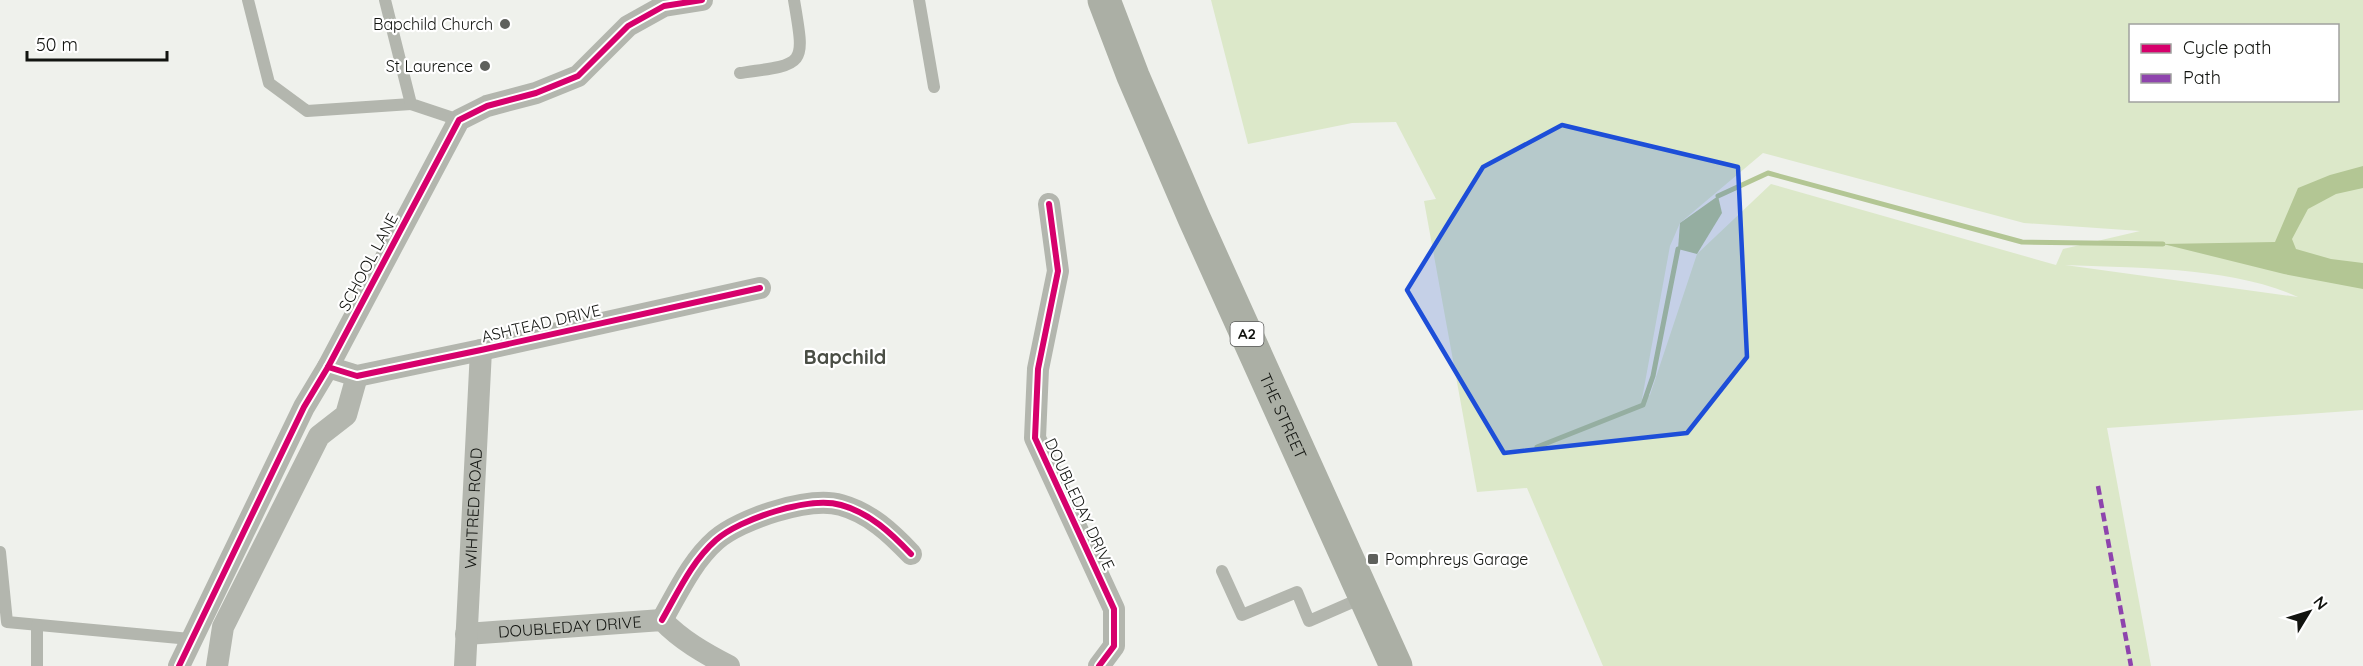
<svg xmlns="http://www.w3.org/2000/svg" width="2363" height="666" viewBox="0 0 2363 666" font-family="Quicksand,sans-serif">
	<style>
		.green { fill: #dce8c9; fill-rule: evenodd }
		.water { fill: #b3c694 }
		.lines { fill: none; stroke-linecap: round; stroke-linejoin: round }
		.stream { stroke: #b3c694; stroke-width: 5 }
		.service { stroke: #b3b6ae; stroke-width: 12 }
		.minor { stroke: #b3b6ae; stroke-width: 22 }
		.primary { stroke: #abafa5; stroke-width: 33 }
		.quiet { stroke: #8e44ad; stroke-width: 4.5; stroke-dasharray: 9 4.5; stroke-linecap: butt }
		.cycleway-casing { stroke: #fff; stroke-width: 10 }
		.cycleway { stroke: #d6006c; stroke-width: 6 }
		.marked { fill: #1d4ed8; fill-opacity: 0.2; stroke: #1d4ed8; stroke-width: 4.5; stroke-linejoin: round }
		.poi-dot { fill: #5f615d; stroke: #fff; stroke-width: 2 }
		.labels { text-anchor: middle; stroke-width: 4.5; stroke-linejoin: round; paint-order: stroke }
		.shield { fill: #fff; stroke: #595a58; stroke-width: 1.5 }
		.shield-label { font-size: 15px; font-weight: bold; fill: #121410 }
		.poi-label { font-size: 16px; fill: #121410; stroke: #fff; text-anchor: end }
		.street-label { font-size: 16px; fill: #121410; stroke: #fff }
		.quarter-label { font-size: 20px; font-weight: bold; fill: #4a4e45; stroke: #fff }
	</style>
	<rect width="100%" height="100%" fill="#eff1ec"/>
	<!-- green -->
	<path class="green" d="M1211 0H2363V410L2107 428 2151 666H1603L1527 488 1477 492 1424 201 1436 199 1396 122 1352 123 1248 144ZM2130 26H2338V100H2130ZM1763 153 2024 223 2140 231 2063 249 2056 265 1771 184 1697 254 1650 395 1642 399 1670 246 1680 223ZM2065 265C2137 268 2233 267 2298 297Z"/>
	<!-- water -->
	<g class="water">
		<path d="M2363 166V188L2336 194 2308 209 2292 239 2296 249 2331 259 2363 263V289L2284 274 2163 244 2275 242 2298 188 2330 175Z"/>
		<path d="M1718 196 1722 213 1697 254 1678 249 1680 223Z"/>
	</g>
	<g class="lines">
		<!-- stream -->
		<g class="stream">
			<path d="M1718 196 1768 173 2022 242 2163 244"/>
			<path d="M1537 447 1643 405 1653 376 1678 249"/>
		</g>
		<!-- service -->
		<g class="service">
			<path d="M248 0 269 83 307 111 411 104"/>
			<path d="M385 0 411 104 459 120"/>
			<path d="M919 0 934 87"/>
			<path d="M740 73C807 64 805 66 794 0"/>
			<path d="M0 552 7 622 190 639"/>
			<path d="M1222 571 1242 615 1297 592 1309 621 1364 597"/>
			<path d="M37 625V666"/>
		</g>
		<!-- minor -->
		<g class="minor">
			<path d="M1049 204 1058 271 1038 369 1035 438 1114 609V646L1099 666"/>
			<path d="M328 367 357 376 481 350 760 288"/>
			<path d="M662 620C678 592 692 561 716 540 740 519 809 496 841 505 870 513 891 533 911 554"/>
			<path id="s1" d="M466 634 662 620C681 640 704 653 729 666"/>
			<path d="M179 666 304 407 328 367 459 120 487 106 536 93 578 76 628 26 664 6 702 0"/>
			<path d="M217 666 223 627 319 436 346 415 357 376"/>
			<path id="s2" d="M465 666 481 350"/>
		</g>
		<!-- primary -->
		<path class="primary" id="s3" d="M1104 0 1133 76 1194 218 1396 666"/>
		<!-- quiet -->
		<path class="quiet" d="M2098 486 2131 666"/>
		<!-- cycleway casing -->
		<g class="cycleway-casing">
			<g id="cycleway">
				<path d="M1049 204 1058 271 1038 369 1035 438 1114 609V646L1099 666"/>
				<path d="M328 367 357 376 481 350 760 288"/>
				<path d="M662 620C678 592 692 561 716 540 740 519 809 496 841 505 870 513 891 533 911 554"/>
				<path d="M179 666 304 407 328 367 459 120 487 106 536 93 578 76 628 26 664 6 702 0"/>
			</g>
		</g>
		<!-- cycleway -->
		<use href="#cycleway" class="cycleway"/>
	</g>
	<!-- marked area -->
	<path class="marked" d="M1562 125 1738 167 1747 357 1687 433 1504 453 1407 290 1483 167Z"/>
	<!-- markers -->
	<g class="poi-dot">
		<circle cx="505" cy="24" r="6"/>
		<circle cx="485" cy="66" r="6"/>
		<rect x="1367" y="553" width="12" height="12" rx="3"/>
	</g>
	<g class="labels">
		<!-- shield labels -->
		<rect class="shield" x="1230.5" y="322" width="33" height="24" rx="4.5"/>
		<g class="shield-label">
			<text x="1247" y="339">A2</text>
		</g>
		<!-- poi labels -->
		<g class="poi-label">
			<text x="493" y="30">Bapchild Church</text>
			<text x="473" y="72">St Laurence</text>
			<text x="1385" y="565" text-anchor="start">Pomphreys Garage</text>
		</g>
		<!-- street labels -->
		<g class="street-label">
			<text transform="translate(368 262) rotate(-62)" y="6">SCHOOL LANE</text>
			<text transform="translate(541 323) rotate(-13)" y="6">ASHTEAD DRIVE</text>
			<text dy="6" stroke="none"><textPath href="#s3" startOffset="453">THE STREET</textPath></text>
			<text transform="translate(1080 504) rotate(65)" y="6">DOUBLEDAY DRIVE</text>
			<text dy="6" stroke="none"><textPath href="#s2" startOffset="158">WIHTRED ROAD</textPath></text>
			<text dy="6" stroke="none"><textPath href="#s1" startOffset="104">DOUBLEDAY DRIVE</textPath></text>
		</g>
		<!-- quarter labels -->
		<g class="quarter-label">
			<text x="845" y="364">Bapchild</text>
		</g>
	</g>
	<!-- legend -->
	<rect x="2129" y="24" width="210" height="78" fill="#ffffff" stroke="#a0a19f" stroke-width="1.5"/>
	<rect x="2141" y="44" width="30" height="9" fill="#d6006c" stroke="#a0a19f" stroke-width="1.5"/>
	<text x="2183" y="54" font-size="18" fill="#121410">Cycle path</text>
	<rect x="2141" y="74" width="30" height="9" fill="#8e44ad" stroke="#a0a19f" stroke-width="1.5"/>
	<text x="2183" y="84" font-size="18" fill="#121410">Path</text>
	<!-- north arrow -->
	<g transform="translate(2309 612) rotate(52)" stroke="#ffffff" stroke-width="4.5" paint-order="stroke">
	<path d="M0-4.5L10 22L0 15L-10 22Z" fill="#121410"/>
	<text y="-9" font-size="16" font-weight="bold" text-anchor="middle" fill="#121410">N</text>
	</g>
	<!-- scale -->
	<path d="M27 51v9h140v-9" fill="none" stroke="#121410" stroke-width="3"/>
	<text x="36" y="51" font-size="18" fill="#121410" stroke="#ffffff" stroke-width="4.5" paint-order="stroke">50 m</text>
</svg>
